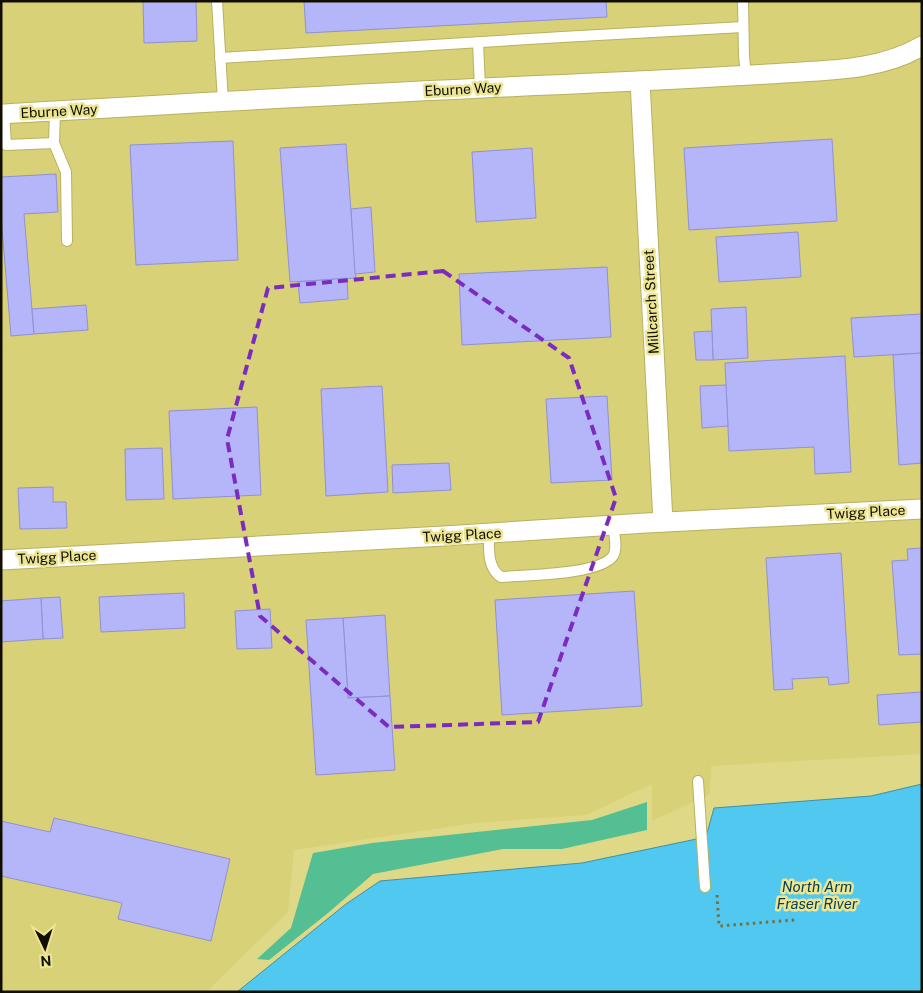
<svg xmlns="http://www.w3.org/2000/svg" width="923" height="993" viewBox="0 0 923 993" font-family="'Public Sans',sans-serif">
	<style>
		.built { fill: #d9d177 }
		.forest { fill: #54bf93 }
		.water { fill: #51c8ef; stroke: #3e90a7 }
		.building { fill: #b5b6f9; stroke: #9090d5 }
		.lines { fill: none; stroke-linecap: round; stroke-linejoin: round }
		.service-casing { stroke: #b8b161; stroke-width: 12 }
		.minor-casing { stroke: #b8b161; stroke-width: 21 }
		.path { stroke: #757041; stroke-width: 3; stroke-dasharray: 2.5 4; stroke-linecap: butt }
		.service { stroke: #fff; stroke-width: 10 }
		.minor { stroke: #fff; stroke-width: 19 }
		.marked { fill: none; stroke: #7b2cbf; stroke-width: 4; stroke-dasharray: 10 6; stroke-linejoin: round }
		.labels { text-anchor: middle; stroke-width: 5; stroke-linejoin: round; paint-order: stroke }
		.street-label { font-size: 14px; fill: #110e00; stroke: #ece594 }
		.water-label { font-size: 15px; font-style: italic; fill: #073e4e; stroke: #ece594 }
	</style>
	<rect width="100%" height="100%" fill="#dfd887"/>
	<!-- built -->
	<path class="built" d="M1 1H922V754L711 766 710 794 652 821V784L586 815 474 823 294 850 288 912 206 992H1Z"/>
	<!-- forest -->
	<path class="forest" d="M647 802V830L562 849H503L373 874 328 913 269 960 257 959 291 928 313 853 372 843 592 820Z"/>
	<!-- water -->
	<path class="water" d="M922 784V992H237L346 904 380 881 582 863 706 837 714 808 871 796Z"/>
	<!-- building -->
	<g class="building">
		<path d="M143 1H196L197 41 144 43Z"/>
		<path d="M304 1H606L607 17 306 33Z"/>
		<path d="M832 139 837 221 689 230 684 148Z"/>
		<path d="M233 141 238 260 136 265 130 145Z"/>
		<path d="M346 144 356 278 290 282 280 148Z"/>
		<path d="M532 148 536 218 476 222 472 152Z"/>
		<path d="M56 174 58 212 24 214 34 334 11 336 1 216V177Z"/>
		<path d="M371 207 375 272 355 274 351 209Z"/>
		<path d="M798 232 801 277 719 282 716 237Z"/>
		<path d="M607 267 611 337 462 345 459 274Z"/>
		<path d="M347 278 348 299 300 303 298 282Z"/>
		<path d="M86 305 88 330 34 334 32 309Z"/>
		<path d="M746 307 748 358 713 360 711 309Z"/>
		<path d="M922 314V353L854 357 851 318Z"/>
		<path d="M712 331 713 360H696L694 332Z"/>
		<path d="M922 353V463L899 465 893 355Z"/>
		<path d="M845 356 851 472 815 474 814 447 729 451 725 363Z"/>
		<path d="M726 385 728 426 702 428 700 386Z"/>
		<path d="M382 386 388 492 326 496 321 389Z"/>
		<path d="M607 396 612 480 551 483 546 399Z"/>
		<path d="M257 407 261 495 173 499 169 411Z"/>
		<path d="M162 448 164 499 126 500 125 449Z"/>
		<path d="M449 463 451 490 393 493 392 465Z"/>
		<path d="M53 487V502H66L67 528 20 529 18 488Z"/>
		<path d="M922 548V654L899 655 892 561 908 560 907 549Z"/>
		<path d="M841 553 849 683 829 685 828 677 792 679 793 689 774 690 766 558Z"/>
		<path d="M634 591 642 706 502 715 495 600Z"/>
		<path d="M184 593 185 628 101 632 99 597Z"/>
		<path d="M60 597 63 638 43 639 41 598Z"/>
		<path d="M41 598 43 639 1 642V601Z"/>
		<path d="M270 609 272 648 237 649 235 611Z"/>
		<path d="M385 615 390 696 348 698 343 618Z"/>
		<path d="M343 618 348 698 390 696 395 770 316 775 306 620Z"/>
		<path d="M922 692V722L879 725 877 695Z"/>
		<path d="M54 818 230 859 211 941 118 919 122 903 1 876V821L50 832Z"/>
	</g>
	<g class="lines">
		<!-- service casing -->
		<g class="service-casing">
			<g id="service">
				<path d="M217 1 223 102"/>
				<path d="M743 1 744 56 746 75"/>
				<path d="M478 42 480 88"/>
				<path d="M220 58 562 37 743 27"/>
				<path d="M4 113 6 145 54 143 55 111"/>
				<path d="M54 143 66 172 67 241"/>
				<path d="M489 534C489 548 487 568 501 577 524 575 600 575 613 556 618 548 614 534 613 525"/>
				<path d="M698 781 705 887"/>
			</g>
		</g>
		<!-- minor casing -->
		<g class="minor-casing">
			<g id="minor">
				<path d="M640 81 663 522"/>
				<path d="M1 114C192 103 382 92 573 84 638 81 703 78 768 74 819 70 876 73 922 46"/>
				<path d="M1 560 444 536 646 523 922 509"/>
			</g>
		</g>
		<!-- path -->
		<path class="path" d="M717 895 719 926 795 920"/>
		<!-- service -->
		<use href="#service" class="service"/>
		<!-- minor -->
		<use href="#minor" class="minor"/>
	</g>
	<!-- marked area -->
	<path class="marked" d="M443 271 569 358 616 498 538 722 389 727 260 616 227 439 268 288Z"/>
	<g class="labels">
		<!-- street labels -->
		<g class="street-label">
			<text transform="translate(463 89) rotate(-3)" y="5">Eburne Way</text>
			<text transform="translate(59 111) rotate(-3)" y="5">Eburne Way</text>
			<text transform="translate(651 302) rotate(-93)" y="5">Millcarch Street</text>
			<text transform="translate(866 512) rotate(-3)" y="5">Twigg Place</text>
			<text transform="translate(462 535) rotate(-3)" y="5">Twigg Place</text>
			<text transform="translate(57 557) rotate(-3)" y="5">Twigg Place</text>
		</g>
		<!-- water labels -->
		<g class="water-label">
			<text x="817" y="892">North Arm<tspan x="817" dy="17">Fraser River</tspan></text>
		</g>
	</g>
	<!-- border -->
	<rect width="923" height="993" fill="none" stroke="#110e00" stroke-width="5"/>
	<!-- north arrow -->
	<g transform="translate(45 948) rotate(176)" stroke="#ece594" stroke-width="4" paint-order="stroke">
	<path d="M0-4L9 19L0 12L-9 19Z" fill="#110e00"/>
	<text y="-8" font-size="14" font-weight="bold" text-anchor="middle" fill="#110e00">N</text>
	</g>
</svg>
